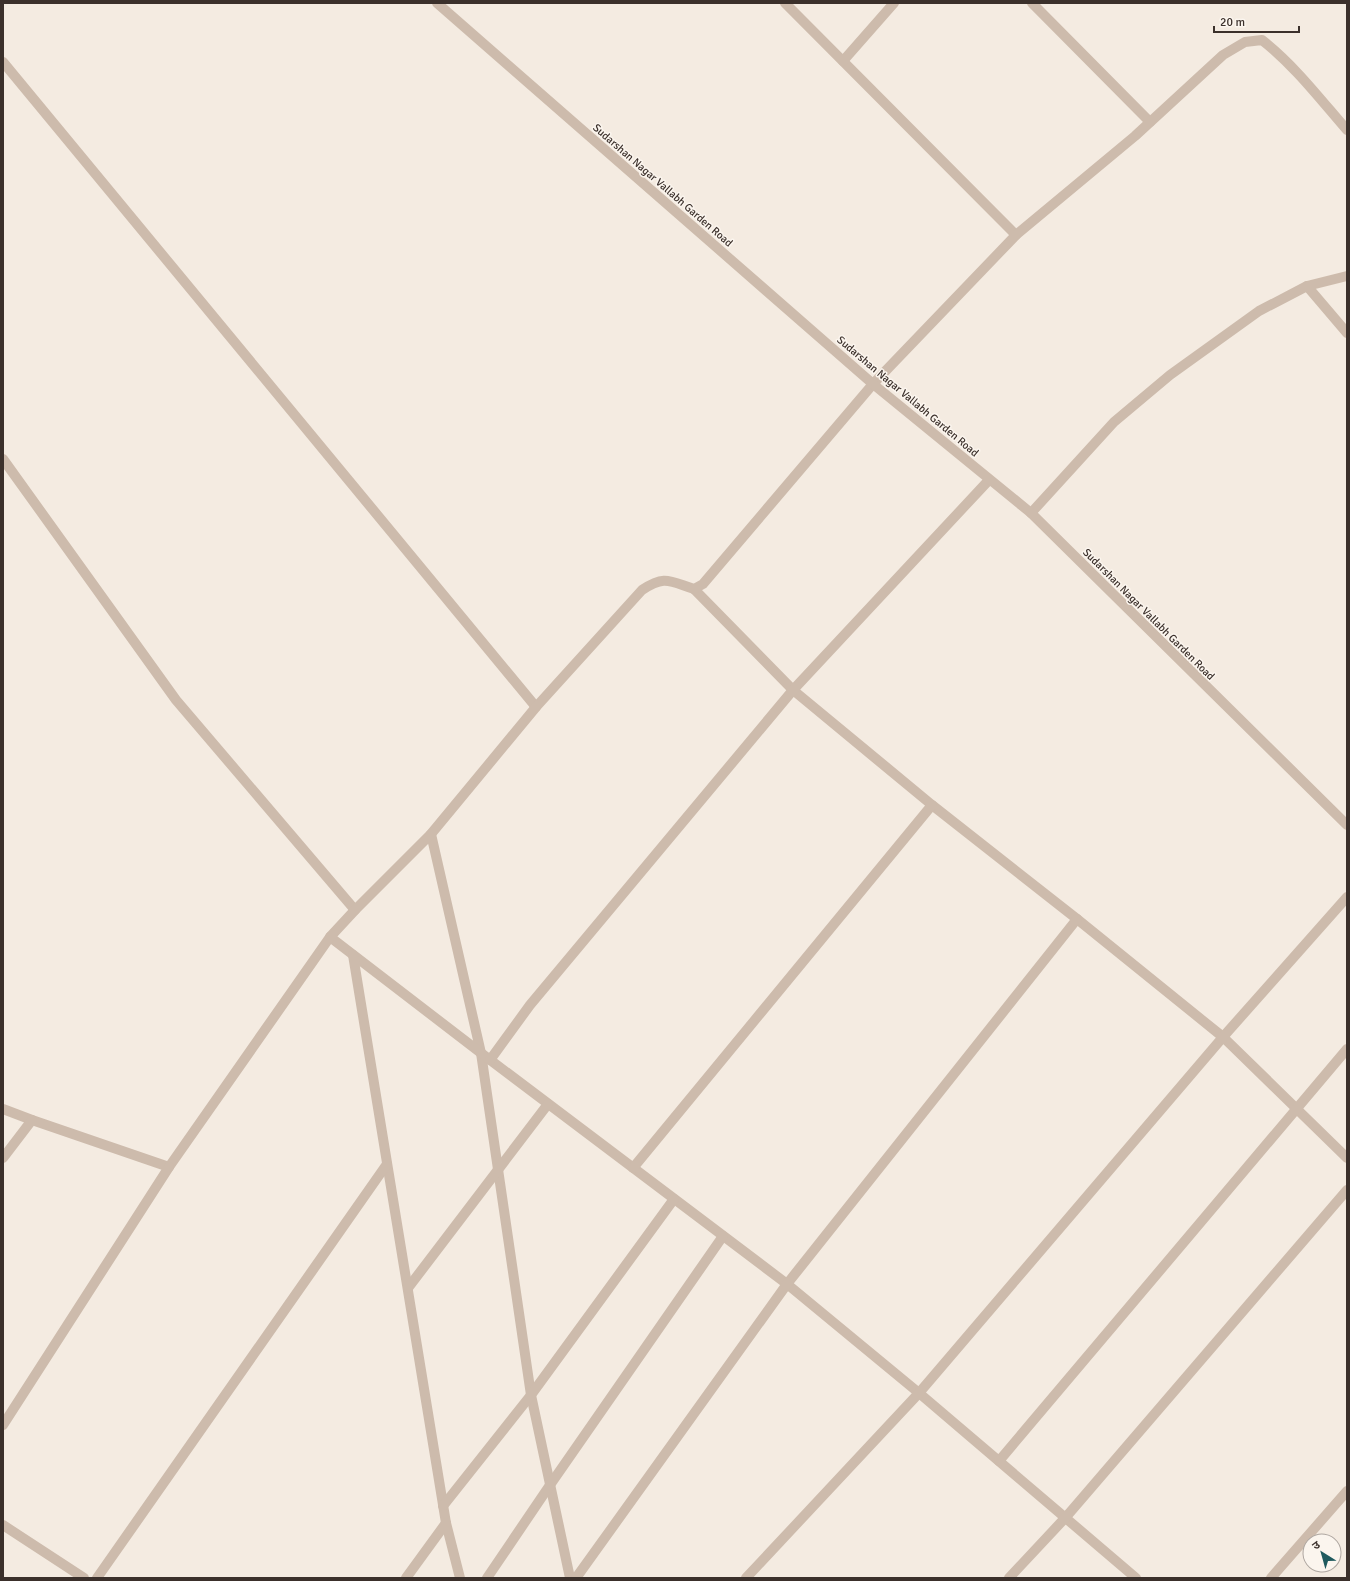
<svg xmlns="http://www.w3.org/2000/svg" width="1350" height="1581" viewBox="0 0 1350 1581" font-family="Signika,'Noto Sans Devanagari',sans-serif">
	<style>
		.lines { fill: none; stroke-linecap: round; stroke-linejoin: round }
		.minor { stroke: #cdbbac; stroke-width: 10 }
		.tertiary { stroke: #cdbbac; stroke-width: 10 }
		.labels { text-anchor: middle; stroke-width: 3; stroke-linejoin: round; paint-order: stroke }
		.street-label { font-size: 11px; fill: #3b302b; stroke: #fbf5ee }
	</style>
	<rect width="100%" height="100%" fill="#f4ebe1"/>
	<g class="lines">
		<!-- minor -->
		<g class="minor">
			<path d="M785 3 1016 235"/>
			<path d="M1032 3 1150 122"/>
			<path d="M843 61 894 3"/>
			<path d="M3 62 536 707"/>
			<path d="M1307 286 1347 333"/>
			<path d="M3 459 176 700 355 910"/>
			<path d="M1031 513 1114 422 1170 375 1259 311 1307 286 1347 276"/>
			<path d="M694 589 793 690 932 805 1077 919 1223 1037 1347 1158"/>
			<path d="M431 834 481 1053 531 1395 570 1578"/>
			<path d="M330 937 481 1053 787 1284 919 1393 1136 1578"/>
			<path d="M353 955 446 1523 460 1578"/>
			<path d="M490 1060 530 1005 793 690 989 480"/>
			<path d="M3 1109 32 1120 169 1167 330 937 355 910 431 834 536 707 642 590C665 575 669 581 694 589L703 584 873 384 1016 235 1135 136 1223 55 1245 42 1262 40C1295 66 1320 99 1347 130"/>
			<path d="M3 1158 32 1120"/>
			<path d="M633 1168 932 805"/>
			<path d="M408 1288 548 1104"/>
			<path d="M3 1425 169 1167"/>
			<path d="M999 1461 1347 1049"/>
			<path d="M443 1506 531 1395 674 1199"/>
			<path d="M3 1525 84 1578"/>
			<path d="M97 1578 387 1164"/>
			<path d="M406 1578 446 1523"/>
			<path d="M487 1578 550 1485 723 1236"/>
			<path d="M576 1578 787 1284 1077 919"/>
			<path d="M746 1578 919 1393 1223 1037 1347 897"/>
			<path d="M1009 1578 1066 1517 1347 1190"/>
			<path d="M1271 1578 1347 1491"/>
		</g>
		<!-- tertiary -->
		<path class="tertiary" d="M437 3 873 384 1031 513 1347 825"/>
	</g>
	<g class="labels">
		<!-- street labels -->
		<g class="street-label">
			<text transform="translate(663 185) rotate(41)" y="4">Sudarshan Nagar Vallabh Garden Road</text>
			<text transform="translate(908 396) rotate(40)" y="4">Sudarshan Nagar Vallabh Garden Road</text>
			<text transform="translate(1149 614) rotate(45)" y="4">Sudarshan Nagar Vallabh Garden Road</text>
		</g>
	</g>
	<!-- border -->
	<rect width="1350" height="1581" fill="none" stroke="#3b302b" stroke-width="8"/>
	<!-- north arrow -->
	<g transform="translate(1322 1553) rotate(323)"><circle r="19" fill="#fbf5ee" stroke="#aea6a0"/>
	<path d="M0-3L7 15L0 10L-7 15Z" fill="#1f5a5e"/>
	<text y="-6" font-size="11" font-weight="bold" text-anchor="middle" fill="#3b302b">उ</text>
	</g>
	<!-- scale -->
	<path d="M1214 26v6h85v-6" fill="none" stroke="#3b302b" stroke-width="2"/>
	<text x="1220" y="26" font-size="12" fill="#3b302b" stroke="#fbf5ee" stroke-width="3" paint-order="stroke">20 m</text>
</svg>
